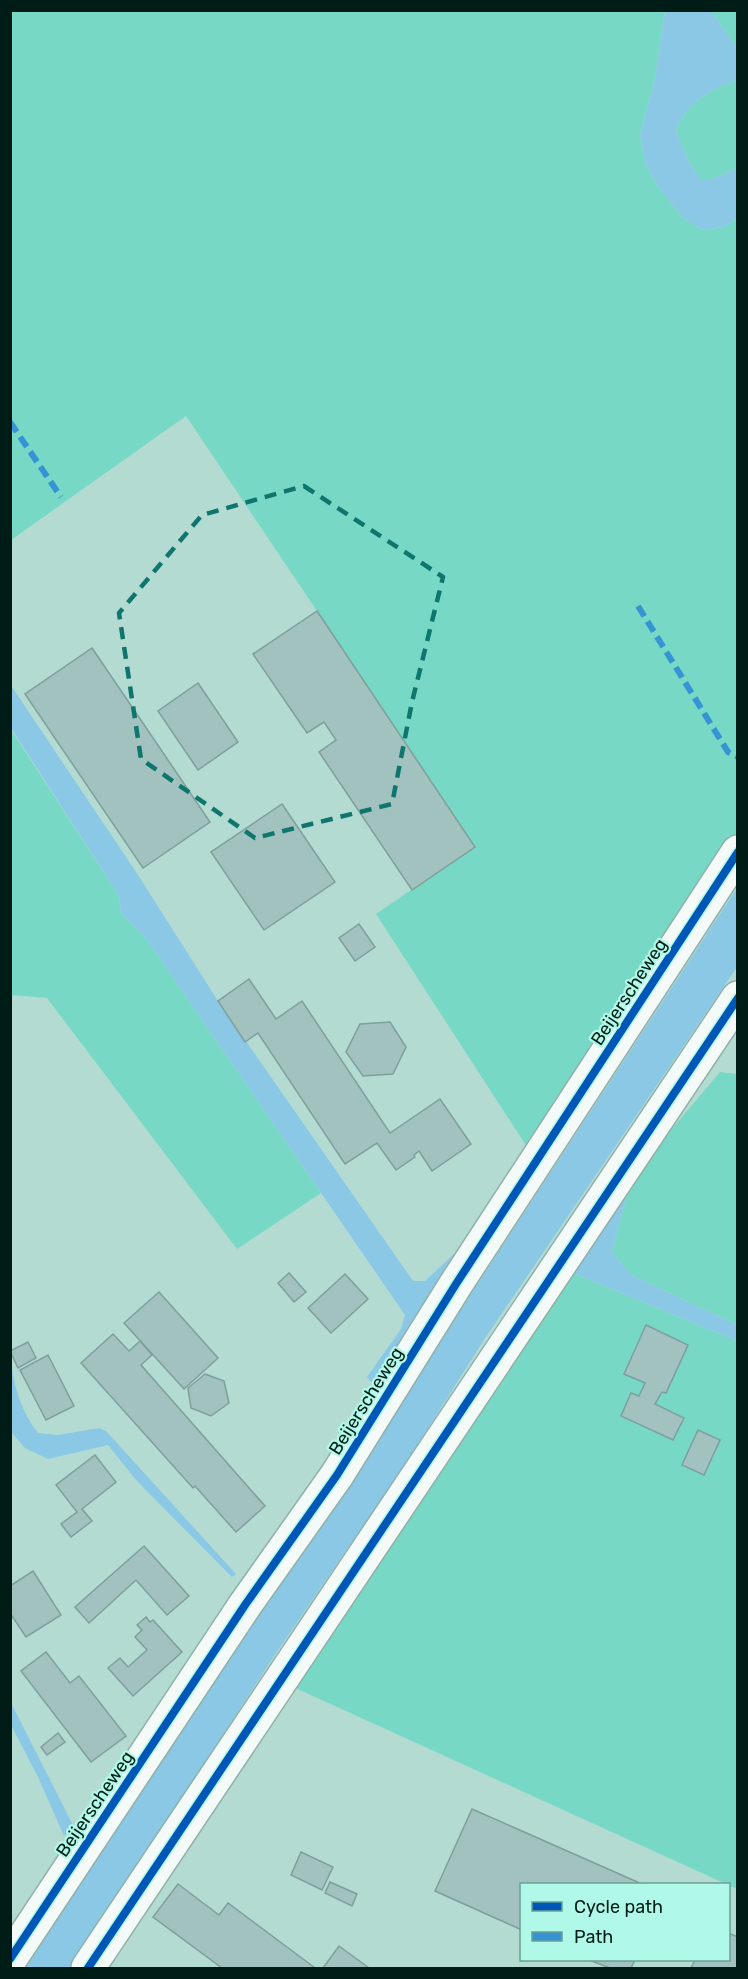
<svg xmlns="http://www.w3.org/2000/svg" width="748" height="1979" viewBox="0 0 748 1979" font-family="Rubik,sans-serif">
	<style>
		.green { fill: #78d8c6 }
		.water { fill: #8bc8e5 }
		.building { fill: #a2c2bf; stroke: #7e9f9c; stroke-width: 1.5 }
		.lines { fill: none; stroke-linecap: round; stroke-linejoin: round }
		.minor-casing { stroke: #90b0a9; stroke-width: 36 }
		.minor { stroke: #f4faf8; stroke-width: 33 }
		.quiet { stroke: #3694d4; stroke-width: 6; stroke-dasharray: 12 6; stroke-linecap: butt }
		.cycleway-casing { stroke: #b0f9e8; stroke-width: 11 }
		.cycleway { stroke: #0057b8; stroke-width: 8 }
		.marked { fill: none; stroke: #0f766e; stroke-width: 4.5; stroke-dasharray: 12 8; stroke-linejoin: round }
		.labels { text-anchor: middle; stroke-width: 4.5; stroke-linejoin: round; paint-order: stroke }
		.street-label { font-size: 18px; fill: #001c16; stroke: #b0f9e8 }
	</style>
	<rect width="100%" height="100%" fill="#b3dbd2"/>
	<!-- green -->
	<g class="green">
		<path d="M11 11H665L654 83 640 135 646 165 658 187 683 218 702 230 724 227 737 218V835L529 1150 376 914 475 846 186 416 11 540Z"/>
		<path d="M711 11H737V48Z"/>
		<path d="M737 80V168L712 179H700L689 162 676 131C686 103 710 89 737 80Z"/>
		<path d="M10 728 119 896 121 913 147 940 321 1193 237 1249 47 998 11 995Z"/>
		<path d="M720 1072 737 1074V1325L631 1275 612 1252 626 1198 660 1143Z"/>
		<path d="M571 1272 737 1341V1889L291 1686Z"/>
	</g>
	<!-- water -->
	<g class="water">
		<path d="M665 11H711L737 48V80C710 89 686 103 676 131L689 162 700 179H712L737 168V218L724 227 702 230 683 218 658 187 646 165 640 135 654 83Z"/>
		<path d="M10 684 138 875 218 1001 413 1281H425L454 1254 460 1255 375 1387 367 1377 401 1329 405 1315 147 940 121 913 119 896 11 728Z"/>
		<path d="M737 888V967L486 1337 407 1461 274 1656 71 1968H23L146 1778 378 1436Z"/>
		<path d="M626 1198 612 1252 631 1275 737 1325V1341L571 1272 615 1204Z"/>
		<path d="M11 1362C14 1388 22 1413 38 1433L58 1435 99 1428 106 1431 236 1574 232 1577 137 1481 108 1445 48 1459 25 1448 11 1432Z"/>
		<path d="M11 1703 73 1825 64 1836 38 1777 11 1725Z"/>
	</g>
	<!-- building -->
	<g class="building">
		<path d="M317 611 475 847 412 890 319 752 336 740 324 722 307 733 253 654Z"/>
		<path d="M92 648 210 822 143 868 25 694Z"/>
		<path d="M198 683 238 742 198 770 158 711Z"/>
		<path d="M282 804 335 882 264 930 211 852Z"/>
		<path d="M359 924 375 947 355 961 339 938Z"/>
		<path d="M249 979 276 1019 302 1001 390 1133 440 1099 471 1144 432 1171 419 1151 414 1155 415 1157 396 1170 377 1143 345 1164 258 1033 245 1042 218 1001Z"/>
		<path d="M390 1022 406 1047 393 1074 363 1076 346 1052 360 1024Z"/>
		<path d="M289 1273 306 1292 294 1302 278 1283Z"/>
		<path d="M345 1274 368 1299 331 1333 308 1308Z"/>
		<path d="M159 1292 218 1358 184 1389 124 1323Z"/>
		<path d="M646 1325 688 1345 666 1393 662 1392 655 1404 684 1418 673 1440 621 1416 631 1393 639 1396 645 1383 624 1374Z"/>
		<path d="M113 1334 129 1351 140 1341 152 1355 141 1365 265 1506 236 1532 195 1486 193 1488 81 1363Z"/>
		<path d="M28 1342 36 1358 18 1368 10 1351Z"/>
		<path d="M48 1355 74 1406 46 1420 20 1370Z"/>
		<path d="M205 1374 224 1381 229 1403 211 1416 191 1408 188 1388Z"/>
		<path d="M698 1430 720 1440 704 1475 682 1465Z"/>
		<path d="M95 1455 116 1482 82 1509 92 1521 71 1537 61 1524 77 1512 56 1485Z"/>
		<path d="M144 1546 189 1596 167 1615 136 1580 89 1623 75 1607Z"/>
		<path d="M33 1571 61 1615 26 1637 10 1613V1586Z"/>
		<path d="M146 1617 150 1622 153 1620 182 1652 133 1696 108 1668 120 1658 128 1667 147 1650 135 1637 142 1630 137 1625Z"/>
		<path d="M46 1652 70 1683 79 1676 126 1736 91 1762 21 1671Z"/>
		<path d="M58 1733 65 1742 47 1755 41 1747Z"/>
		<path d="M472 1809 642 1884H522V1930L435 1891Z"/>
		<path d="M301 1852 333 1867 322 1890 291 1875Z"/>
		<path d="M330 1882 357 1894 352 1906 325 1893Z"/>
		<path d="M178 1884 219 1915 228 1903 315 1968H222L153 1917Z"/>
		<path d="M728 1933 738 1937V1968H691L695 1960H728Z"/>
		<path d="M339 1946 369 1968H323Z"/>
		<path d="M589 1960H635L631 1968H610Z"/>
	</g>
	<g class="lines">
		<!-- minor casing -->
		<g class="minor-casing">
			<g id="minor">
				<path d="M10 1959 245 1605 337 1475 456 1284 738 852"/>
				<path d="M88 1968 738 998"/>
			</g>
		</g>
		<!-- minor -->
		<use href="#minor" class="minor"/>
		<!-- quiet -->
		<g class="quiet">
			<path d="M10 422 61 497"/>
			<path d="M638 606 728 752 738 757"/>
		</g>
		<!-- cycleway casing -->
		<g class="cycleway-casing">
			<g id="cycleway">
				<path d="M10 1959 245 1605 337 1475 456 1284 738 852"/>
				<path d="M88 1968 738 998"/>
			</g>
		</g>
		<!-- cycleway -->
		<use href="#cycleway" class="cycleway"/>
	</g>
	<!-- marked area -->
	<path class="marked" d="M304 486 443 577 412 702 392 804 255 838 141 759 119 613 202 515Z"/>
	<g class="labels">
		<!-- street labels -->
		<g class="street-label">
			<text transform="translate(629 992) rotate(-57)" y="6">Beijerscheweg</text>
			<text transform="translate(366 1401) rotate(-58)" y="6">Beijerscheweg</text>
			<text transform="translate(95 1804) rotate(-56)" y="6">Beijerscheweg</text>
		</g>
	</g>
	<!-- border -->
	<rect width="748" height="1979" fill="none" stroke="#001c16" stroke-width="24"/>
	<!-- legend -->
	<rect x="520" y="1883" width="210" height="78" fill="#b0f9e8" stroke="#6aa194" stroke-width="1.5"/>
	<rect x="532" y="1902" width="30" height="9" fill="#0057b8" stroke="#6aa194" stroke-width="1.5"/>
	<text x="574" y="1913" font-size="18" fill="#001c16">Cycle path</text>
	<rect x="532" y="1932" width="30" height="9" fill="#3694d4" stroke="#6aa194" stroke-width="1.5"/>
	<text x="574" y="1943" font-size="18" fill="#001c16">Path</text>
</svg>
